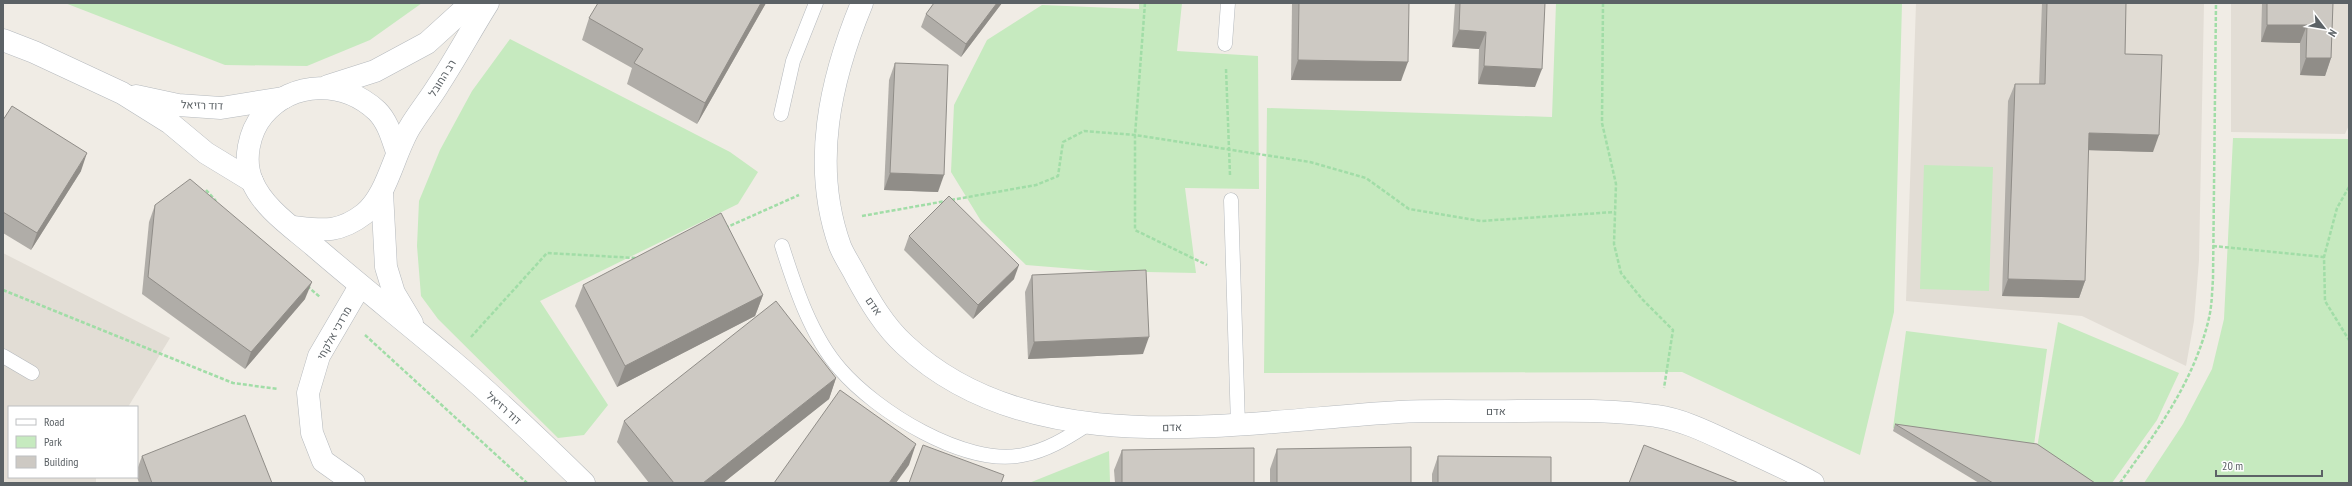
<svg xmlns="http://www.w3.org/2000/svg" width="2352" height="486" viewBox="0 0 2352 486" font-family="'PT Sans Narrow',Heebo,sans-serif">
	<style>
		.education { fill: #e2ddd5 }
		.green { fill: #c6eabf }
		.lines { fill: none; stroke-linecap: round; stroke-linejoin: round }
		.service-casing { stroke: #b5b9bd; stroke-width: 15 }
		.minor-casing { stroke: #b5b9bd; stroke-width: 23 }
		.tertiary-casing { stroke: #b5b9bd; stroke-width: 23 }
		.path { stroke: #a1dda7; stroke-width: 2.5; stroke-dasharray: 4 2; stroke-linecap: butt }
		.service { stroke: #fff; stroke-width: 14 }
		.minor { stroke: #fff; stroke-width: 22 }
		.tertiary { stroke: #fff; stroke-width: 22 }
		.wall { fill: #b0ada8 }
		.shaded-wall { fill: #908d88 }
		.building { fill: #cdc9c3; stroke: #908d88 }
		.labels { text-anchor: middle; stroke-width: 4; stroke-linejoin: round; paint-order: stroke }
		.street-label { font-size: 11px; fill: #5c6266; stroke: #fff }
	</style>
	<rect width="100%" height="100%" fill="#f0ece5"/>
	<!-- education -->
	<g class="education">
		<path d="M1916 3H2204L2199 260 2194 321 2186 366 2082 316 1906 301Z"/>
		<path d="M2231 3H2349V125L2345 134 2231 132Z"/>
		<path d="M3 253 170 338 128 407H9V477H96V483H3Z"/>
	</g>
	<!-- green -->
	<g class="green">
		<path d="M65 3H422L370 40 307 66 225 65Z"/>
		<path d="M1139 3H1182L1177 51 1258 56 1259 189 1185 188 1196 273 1100 271 1026 265 981 221 951 172 954 105 987 40 1042 5 1139 9Z"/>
		<path d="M1556 3H1902L1894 312 1860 455 1682 372 1264 373 1267 108 1552 117Z"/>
		<path d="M510 39 730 152 758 172 738 204 540 301 608 405 584 435 558 438 438 319 421 296 417 246 419 201 440 150 472 91Z"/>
		<path d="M2233 138 2349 139V483H2144L2183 424 2212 369 2224 319Z"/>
		<path d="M1924 165 1993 167 1989 291 1920 289Z"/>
		<path d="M2058 322 2179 373 2157 420 2112 483H2090L2037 448Z"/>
		<path d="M1906 331 2047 349 2034 445 1893 428Z"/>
		<path d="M1109 451 1110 483H1029Z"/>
	</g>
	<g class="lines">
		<!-- service casing -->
		<g class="service-casing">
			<g id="service">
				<path d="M1225 44 1228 3"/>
				<path d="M781 114 793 61 816 3"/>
				<path d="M1231 200 1238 425"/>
				<path d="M782 246C795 287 811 336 840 369 876 411 965 467 1023 455 1049 450 1068 437 1090 423"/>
				<path d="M3 356 32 373"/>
			</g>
		</g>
		<!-- minor casing -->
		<g class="minor-casing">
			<g id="minor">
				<path d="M862 3C830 80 811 165 840 246 844 256 851 266 856 276 869 300 884 326 905 345 1033 465 1241 421 1399 412 1438 410 1478 412 1518 411 1564 411 1610 409 1656 416 1687 420 1719 438 1748 451 1769 461 1792 471 1813 483"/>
				<path d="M354 483 323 461 312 433 308 393 319 356 360 286"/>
			</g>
		</g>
		<!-- tertiary casing -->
		<g class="tertiary-casing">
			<g id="tertiary">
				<path d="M3 40 34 52 122 93 170 123 206 153 252 181"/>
				<path d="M328 86 375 71 427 43 471 3"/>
				<path d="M136 96 178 105 221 108 283 98"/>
				<path d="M397 152C392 138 388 122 377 111 344 80 293 80 263 115 249 132 243 160 252 181 263 208 293 228 314 246 359 285 406 322 451 360 497 399 541 441 584 483"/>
				<path d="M382 192 386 267 394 293 412 323"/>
				<path d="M292 227C321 230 338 234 364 214 387 196 394 153 410 127 419 112 430 99 439 84 456 58 471 30 488 3"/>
			</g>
		</g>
		<!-- path -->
		<g class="path">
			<path d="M1145 3 1135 135V230L1207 265"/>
			<path d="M1603 3 1602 123 1616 184 1614 244 1621 273 1642 299 1673 330 1664 388"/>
			<path d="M1226 69 1230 175"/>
			<path d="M2349 187 2337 208 2324 257 2325 301 2349 340"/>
			<path d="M206 190 216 201"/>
			<path d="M951 200 1036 185 1058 176 1063 142 1084 131 1135 135 1310 162 1366 178 1409 209 1481 221 1615 212"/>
			<path d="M862 216 946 201"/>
			<path d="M725 228 799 195"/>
			<path d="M2213 246 2324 257"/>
			<path d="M307 286 320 297"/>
			<path d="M3 290 233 383 278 389"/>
			<path d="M365 335 527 483"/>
			<path d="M471 337 547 253 636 258"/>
			<path d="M2120 483C2157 431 2194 382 2209 318 2212 305 2212 291 2213 279L2216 3"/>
		</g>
		<!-- service -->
		<use href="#service" class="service"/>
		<!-- minor -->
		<use href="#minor" class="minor"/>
		<!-- tertiary -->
		<use href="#tertiary" class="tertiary"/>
	</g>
	<!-- wall -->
	<g class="wall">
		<path d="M766 3 697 124 627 84 632 68 582 40 589 18Z"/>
		<path d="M1002 3 961 57 921 27 926 14Z"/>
		<path d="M1292 3H1409L1401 81 1291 80Z"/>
		<path d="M1455 3H1545L1535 87 1478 84 1479 49 1452 47Z"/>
		<path d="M2042 3H2126L2125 54 2153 152 2088 150 2085 281 2079 298 2002 296 2008 101 2015 84H2039Z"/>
		<path d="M2262 3H2333L2331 58 2325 76 2300 75V43L2261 42Z"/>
		<path d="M895 63 938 192 884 190 889 80Z"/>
		<path d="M3 120 81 171 31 250 3 233Z"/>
		<path d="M155 205 305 299 245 369 142 294 149 222Z"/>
		<path d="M909 236 1014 279 973 319 904 250Z"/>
		<path d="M1032 275 1143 354 1028 359 1025 292Z"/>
		<path d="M583 285 763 295 755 316 617 387 575 306Z"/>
		<path d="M836 378 829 399 723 483H649L617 442 624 421Z"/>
		<path d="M1895 424 2095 483H1979L1893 431Z"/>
		<path d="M1277 449 1411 483H1270V469Z"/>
		<path d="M1122 450 1254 483H1115L1114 470Z"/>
		<path d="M142 456 272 483H139L137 477V470Z"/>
		<path d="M1438 456 1551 483H1432V474Z"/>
	</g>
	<!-- shaded-wall -->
	<g class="shaded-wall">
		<path d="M761 3H766L697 124 705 103Z"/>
		<path d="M997 3H1002L961 57 966 44Z"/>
		<path d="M2267 25H2307L2300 43 2261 42Z"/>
		<path d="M1459 30 1486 32 1479 49 1452 47Z"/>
		<path d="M2306 58H2331L2325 76 2300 75Z"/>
		<path d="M1298 60 1408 62 1401 81 1291 80Z"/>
		<path d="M1484 66 1542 69 1535 87 1478 84Z"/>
		<path d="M2089 133 2159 135 2153 152 2083 150Z"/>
		<path d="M87 153 81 171 31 250 37 233Z"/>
		<path d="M890 173 944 175 938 192 884 190Z"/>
		<path d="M1019 265 1014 279 973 319 978 305Z"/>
		<path d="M2008 279 2085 281 2079 298 2002 296Z"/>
		<path d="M312 282 305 299 245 369 251 352Z"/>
		<path d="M763 295 755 316 617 387 625 366Z"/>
		<path d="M1149 337 1143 354 1028 359 1034 342Z"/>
		<path d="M836 378 829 399 723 483H703Z"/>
		<path d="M916 444 909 465 896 483H889Z"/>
	</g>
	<!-- building -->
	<g class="building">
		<path d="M598 3H761L705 103 634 63 643 49 589 18Z"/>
		<path d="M934 3H997L966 44 926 14Z"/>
		<path d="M1299 3H1409L1408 62 1298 60Z"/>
		<path d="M1460 3H1545L1542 69 1484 66 1486 32 1459 30Z"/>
		<path d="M2047 3H2126L2125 54 2162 55 2159 135 2089 133 2085 281 2008 279 2015 84H2045Z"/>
		<path d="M2267 3H2333L2331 58H2306L2307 25H2267Z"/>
		<path d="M895 63 948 65 944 175 890 173Z"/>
		<path d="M12 106 87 153 37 233 3 212V120Z"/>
		<path d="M190 179 312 282 251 352 148 277 155 205Z"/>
		<path d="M949 196 1019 265 978 305 909 236Z"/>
		<path d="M721 213 763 295 625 366 583 285Z"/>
		<path d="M1146 270 1149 337 1034 342 1032 275Z"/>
		<path d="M776 301 836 378 703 483H674L624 421Z"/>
		<path d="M840 390 916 444 889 483H774Z"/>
		<path d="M245 415 272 483H152L142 456Z"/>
		<path d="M1895 424 2037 444 2095 483H1993Z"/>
		<path d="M923 445 1004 475 1001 483H909Z"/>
		<path d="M1644 445 1739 483H1629Z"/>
		<path d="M1411 447V483H1277V449Z"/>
		<path d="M1254 448V483H1122V450Z"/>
		<path d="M1438 456 1551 457V483H1438Z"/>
	</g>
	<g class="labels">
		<!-- street labels -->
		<g class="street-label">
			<text transform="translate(442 78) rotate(-58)" y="4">רב החובל</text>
			<text transform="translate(202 105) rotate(2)" y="4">דוד רזיאל</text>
			<text transform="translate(874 306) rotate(55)" y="4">אדם</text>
			<text transform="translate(334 333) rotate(-61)" y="4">מרדכי אלקחי</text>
			<text transform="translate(504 408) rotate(42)" y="4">דוד רזיאל</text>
			<text x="1496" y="415">אדם</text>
			<text transform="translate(1172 427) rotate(-1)" y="4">אדם</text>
		</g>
	</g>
	<!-- border -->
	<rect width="2352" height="486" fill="none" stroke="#5c6266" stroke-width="8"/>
	<!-- legend -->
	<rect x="8" y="406" width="130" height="72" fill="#ffffff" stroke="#bec0c2"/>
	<rect x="16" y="419" width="20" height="6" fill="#ffffff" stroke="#bec0c2"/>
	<text x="44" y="426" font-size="12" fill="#5c6266">Road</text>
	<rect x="16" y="436" width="20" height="12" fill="#c6eabf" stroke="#bec0c2"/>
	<text x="44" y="446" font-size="12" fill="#5c6266">Park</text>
	<rect x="16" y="456" width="20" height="12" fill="#cdc9c3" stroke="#bec0c2"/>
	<text x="44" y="466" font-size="12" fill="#5c6266">Building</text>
	<!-- north arrow -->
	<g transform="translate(2324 28) rotate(121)" stroke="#ffffff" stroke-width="3" paint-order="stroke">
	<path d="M0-3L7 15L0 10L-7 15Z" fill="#5c6266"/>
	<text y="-6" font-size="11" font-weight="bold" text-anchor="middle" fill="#5c6266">N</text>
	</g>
	<!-- scale -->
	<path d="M2216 470v6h106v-6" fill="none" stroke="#5c6266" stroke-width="2"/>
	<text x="2222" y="470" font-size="12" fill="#5c6266" stroke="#ffffff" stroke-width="3" paint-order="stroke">20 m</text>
</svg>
